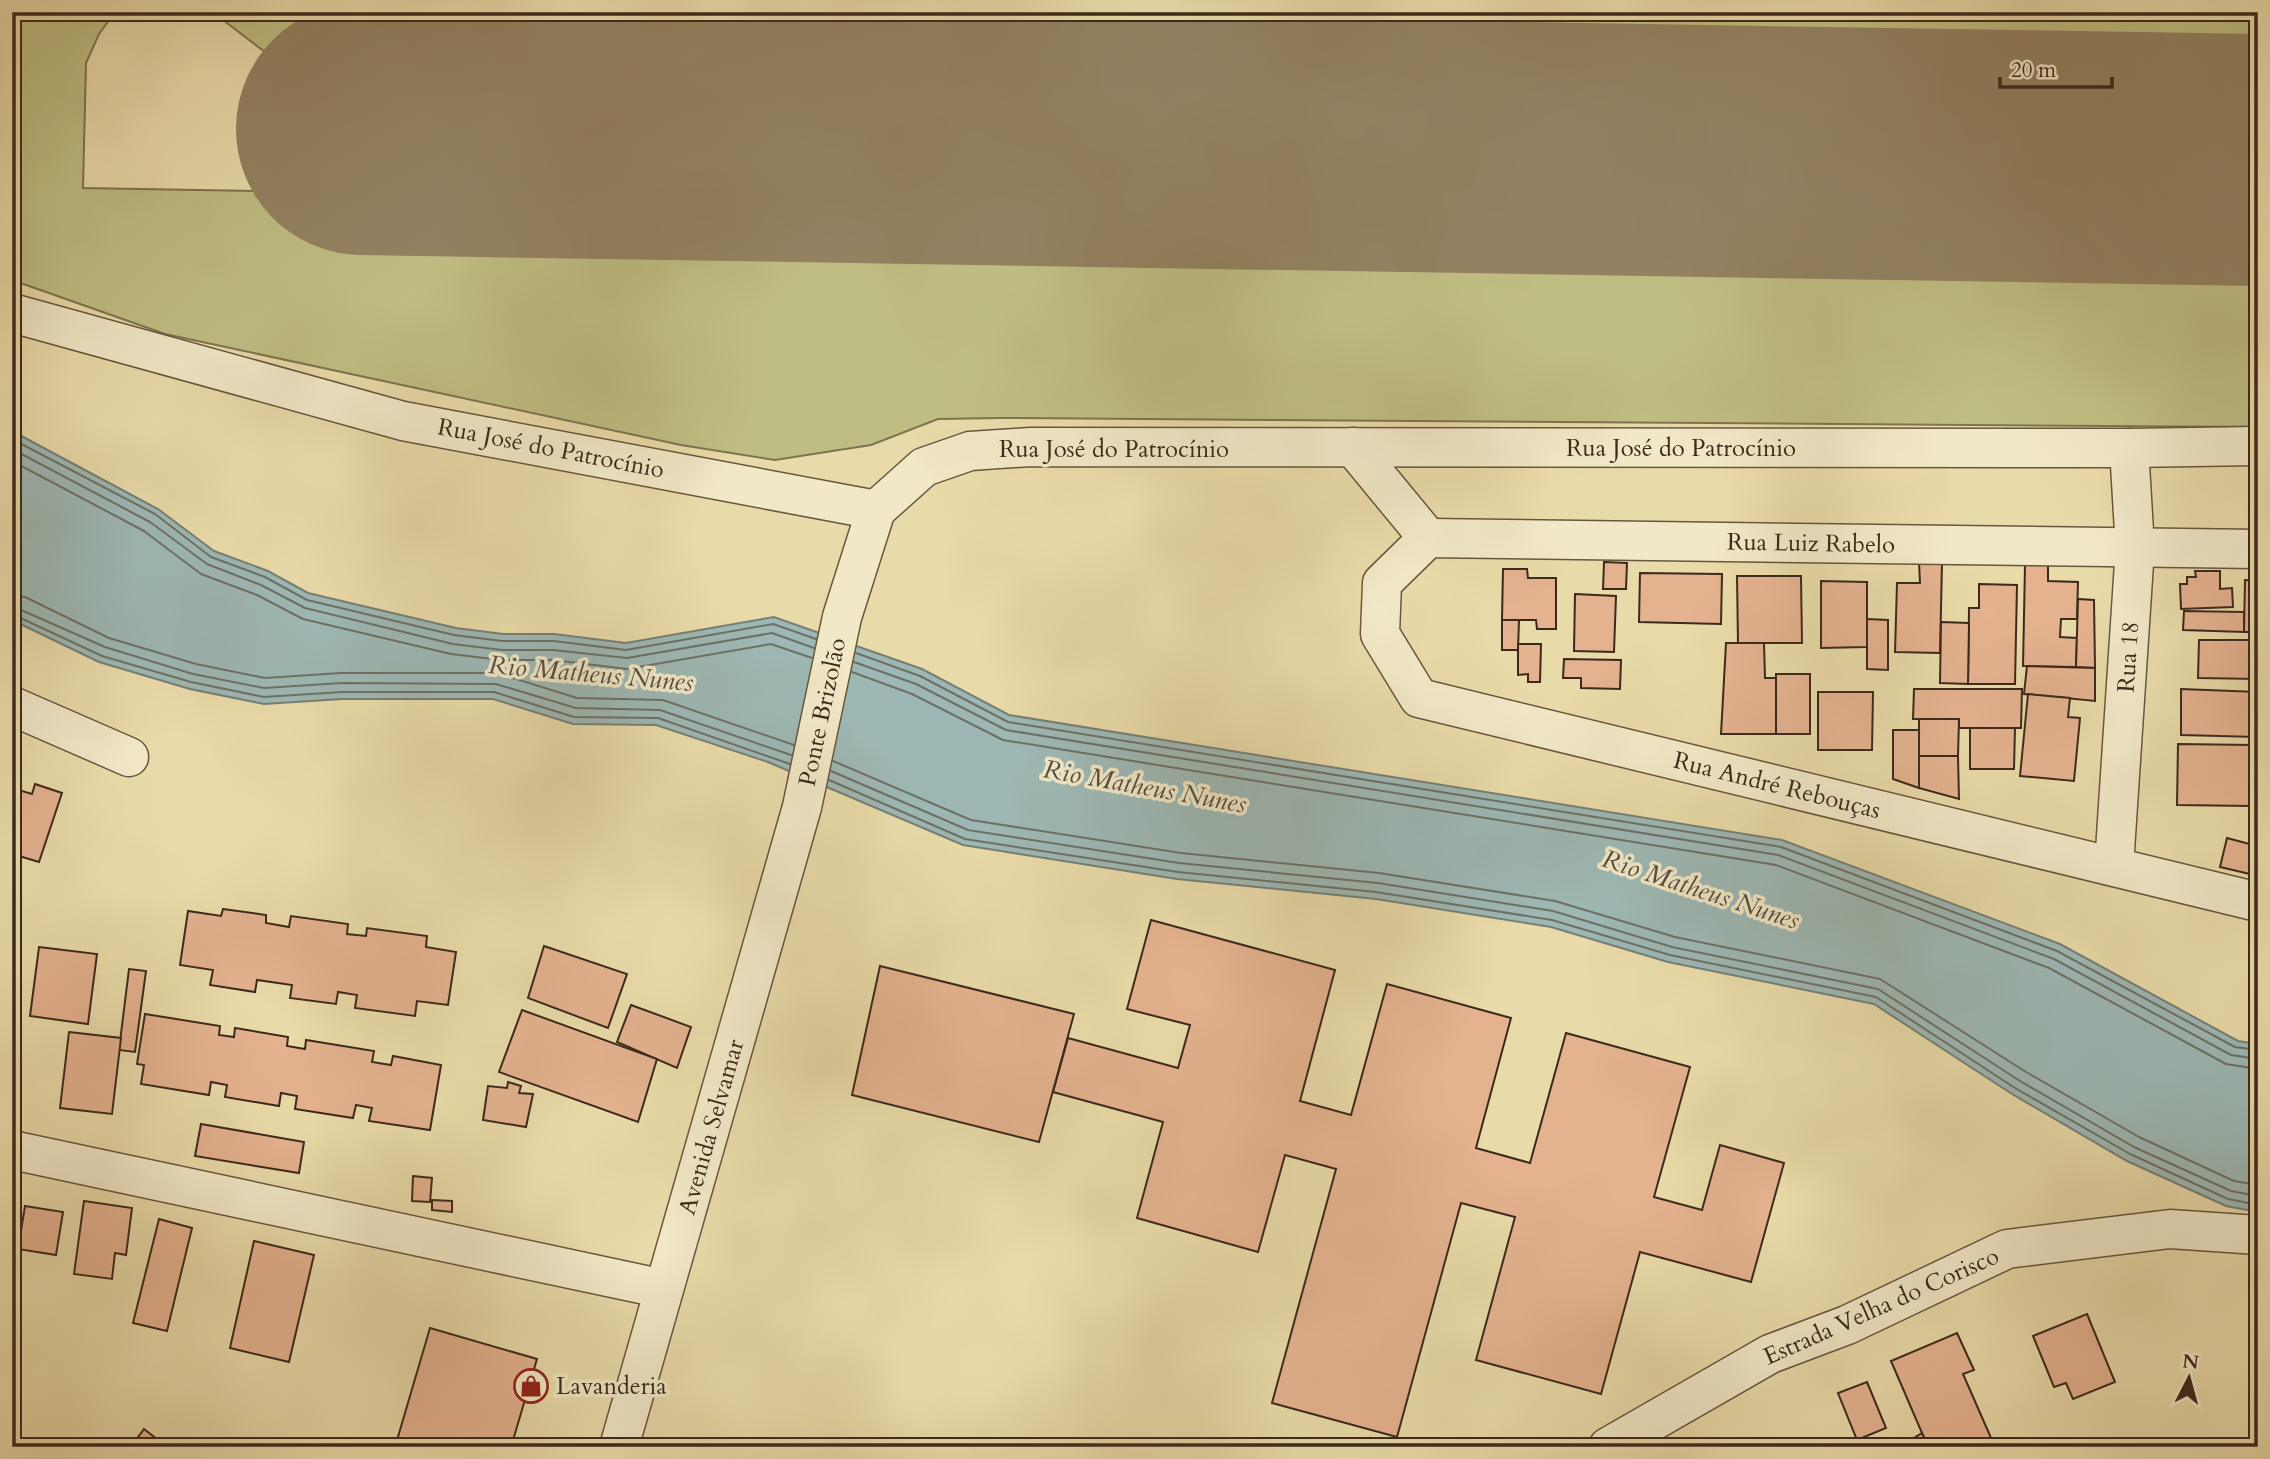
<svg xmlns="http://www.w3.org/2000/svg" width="2270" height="1459" viewBox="0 0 2270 1459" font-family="Cardo,serif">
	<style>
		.green { fill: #bfbe82; stroke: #7e744f; stroke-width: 2 }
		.water { fill: #9db8b4; stroke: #777f77; stroke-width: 2 }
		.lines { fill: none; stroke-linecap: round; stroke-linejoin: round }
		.shore { stroke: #6d7068; stroke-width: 2 }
		.taxiway { stroke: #938262; stroke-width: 102 }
		.runway { stroke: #938262; stroke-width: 252 }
		.building { fill: #e4b28f; stroke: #3d291c; stroke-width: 2 }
		.minor-casing { stroke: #68563f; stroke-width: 41 }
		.minor { stroke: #f1e8c7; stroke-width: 38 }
		.labels { text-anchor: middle; stroke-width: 7; stroke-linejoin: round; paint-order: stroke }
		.street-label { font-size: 24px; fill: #3d291c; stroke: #f1e8c7 }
		.poi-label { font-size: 24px; fill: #3d291c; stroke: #f1e8c7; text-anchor: start }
		.water-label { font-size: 26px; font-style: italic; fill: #554d42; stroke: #f1e8c7 }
	</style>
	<rect width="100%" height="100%" fill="#e9dba9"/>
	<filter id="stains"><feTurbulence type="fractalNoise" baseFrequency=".00286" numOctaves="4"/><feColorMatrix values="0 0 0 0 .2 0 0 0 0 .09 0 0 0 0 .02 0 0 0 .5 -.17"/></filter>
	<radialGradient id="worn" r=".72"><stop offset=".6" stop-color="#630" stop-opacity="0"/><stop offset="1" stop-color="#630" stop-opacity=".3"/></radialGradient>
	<!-- green -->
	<g class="green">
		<path d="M12 12H115L99 34 86 63 83 188 2258 225V427L1001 418 938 419 871 445 775 460 681 445 165 334 12 280Z"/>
		<path d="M205 12H1331L1329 51 1286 82 278 62 223 20Z"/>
		<path d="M1415 12H2258V100L1450 87 1415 42Z"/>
	</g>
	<!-- water -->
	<path class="water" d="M12 431 158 509 214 551 268 571 308 593 456 628 503 634H554L626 643 774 617 922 669 1009 715 1782 840 2060 944 2238 1041 2258 1044V1212L2226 1206 2127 1161 2012 1094 1874 1004 1668 962 1551 927 1376 899 1177 879 963 845 768 762 656 725 573 724 493 699H342L264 704 190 689 99 662 12 620Z"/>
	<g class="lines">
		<!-- shore -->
		<g class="shore">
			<path d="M12 439 155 514 211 557 265 577 307 600 454 635 502 641H554L626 650 773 624 816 639"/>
			<path d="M12 449 150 522 207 564 261 585 305 608 453 644 502 650H553L627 658 772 633 814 648"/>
			<path d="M12 461 144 531 201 574 257 595 303 619 451 654 501 660H553L627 669 771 644 812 658"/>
			<path d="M12 595 25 597 109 638 196 664 265 678 341 673H497L577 698 663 700 794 745"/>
			<path d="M12 606 105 647 193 674 264 688 342 683 496 684 576 708 660 710 791 755"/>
			<path d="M12 614 102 656 191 682 264 697 342 692H494L574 717 658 718 790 764"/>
			<path d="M856 653 920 676 1008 722 1781 847 2057 951 2235 1047 2258 1050"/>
			<path d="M854 662 916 684 1006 730 1778 855 2054 959 2231 1055 2258 1059"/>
			<path d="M852 672 912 694 1003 740 1776 865 2049 968 2226 1064 2258 1069"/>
			<path d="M833 761 971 820 1181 853 1379 873 1555 901 1675 937 1880 979 2026 1072 2139 1137 2234 1181 2258 1185"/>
			<path d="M831 771 968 830 1179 863 1378 883 1553 911 1672 947 1878 989 2020 1081 2134 1147 2231 1191 2258 1196"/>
			<path d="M829 780 965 839 1178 872 1376 892 1552 920 1670 955 1876 997 2015 1088 2130 1154 2228 1199 2258 1205"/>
		</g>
		<!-- taxiway -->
		<g class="taxiway">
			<path d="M1393 12 1392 60 1441 147"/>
			<path d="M1271 144 1353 62 1354 12"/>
		</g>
		<!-- runway -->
		<path class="runway" d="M362 129 2258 160"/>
	</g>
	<!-- building -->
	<g class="building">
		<path d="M1604 562 1627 563 1626 589H1603Z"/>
		<path d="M1919 562 1942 563 1940 653 1895 652 1897 583H1920Z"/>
		<path d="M2025 565H2048V581L2078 582 2077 619H2061L2060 637 2077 638 2076 667 2023 666Z"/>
		<path d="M1503 569H1527L1528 578H1556V629H1537L1536 620H1502Z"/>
		<path d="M2195 571H2220V589L2232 588 2233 607 2181 609 2180 584H2187V577H2196Z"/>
		<path d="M1640 573 1722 574 1721 624 1639 622Z"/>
		<path d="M1737 576H1801L1802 643H1738Z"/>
		<path d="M2245 580 2258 581V632H2244Z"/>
		<path d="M1821 581 1867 582V647L1821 648Z"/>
		<path d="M1979 584 2017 585 2015 684H1968L1969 608H1979Z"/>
		<path d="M1575 594 1616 596 1614 652 1574 651Z"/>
		<path d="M2078 599 2094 600 2095 668 2076 667Z"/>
		<path d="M2184 611 2244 612V632L2183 630Z"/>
		<path d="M1867 619 1888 620V670L1867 669Z"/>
		<path d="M1502 620H1519L1518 650H1502Z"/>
		<path d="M1941 622 1969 623 1968 684 1940 683Z"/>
		<path d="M2199 640H2258V679L2198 678Z"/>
		<path d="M1726 643H1764L1765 678H1776V734H1721Z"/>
		<path d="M1518 644H1541L1540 682H1528V674L1518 675Z"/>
		<path d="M1564 659 1621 660 1620 689 1581 688V678H1563Z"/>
		<path d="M2027 666 2095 668V701L2024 694Z"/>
		<rect x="1776" y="674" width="34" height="60"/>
		<path d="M1914 689H2022L2021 728H1959V719H1913Z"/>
		<path d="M2181 689 2258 692 2257 737 2181 735Z"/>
		<path d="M1818 692H1873L1872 750H1818Z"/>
		<path d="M2028 694 2070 698 2068 717 2080 718 2074 781 2020 776Z"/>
		<path d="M1919 719H1959L1958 756H1919Z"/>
		<path d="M1970 728H2015L2014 769H1970Z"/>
		<path d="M1893 730H1919V788L1893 779Z"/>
		<path d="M2178 744 2253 745 2252 806 2177 805Z"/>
		<path d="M1919 756H1958L1959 799 1919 788Z"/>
		<path d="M35 784 62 793 39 862 12 854V788L32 794Z"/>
		<path d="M2227 838 2257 846 2250 874 2220 867Z"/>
		<path d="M223 909 266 915V923L289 927 291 916 348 924 347 934 366 936 367 928 427 936 426 947 456 952 448 1005 417 1001 415 1016 355 1008 357 995 338 992 336 1004 290 998 292 985 257 980 255 992 210 985 213 970 180 965 188 911 221 916Z"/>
		<path d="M1151 920 1335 970 1300 1101 1351 1115 1387 984 1511 1018 1476 1148 1530 1163 1566 1033 1690 1067 1654 1197 1702 1210 1720 1145 1784 1163 1751 1282 1640 1252 1601 1394 1476 1360 1515 1217 1461 1203 1397 1437 1272 1403 1336 1169 1285 1155 1258 1252 1137 1218 1163 1122 1053 1092 1068 1038 1178 1068 1190 1025 1127 1009Z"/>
		<path d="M544 946 627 974 608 1028 528 998Z"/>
		<path d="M39 947 97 954 88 1024 30 1016Z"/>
		<path d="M880 966 1074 1014 1039 1142 852 1095Z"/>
		<path d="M129 969 146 971 135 1052 119 1050Z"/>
		<path d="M631 1005 691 1027 677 1068 617 1042Z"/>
		<path d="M522 1010 657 1059 638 1122 499 1072Z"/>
		<path d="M145 1014 220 1026 219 1035 234 1037 235 1028 288 1037 287 1046 305 1049 306 1040 374 1051 372 1062 391 1065 393 1056 441 1065 430 1130 369 1121 372 1108 356 1105 353 1118 295 1109 297 1096 281 1093 279 1106 225 1097 227 1085 211 1082 209 1095 141 1084 144 1065 137 1064Z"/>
		<path d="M69 1032 121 1038 112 1114 60 1108Z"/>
		<path d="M508 1082 521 1086 519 1093 533 1094 526 1127 483 1120 488 1086 507 1088Z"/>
		<path d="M201 1124 304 1142 299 1173 195 1156Z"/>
		<path d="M413 1176 432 1178 430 1202 412 1201Z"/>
		<path d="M432 1200 452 1201V1212L432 1210Z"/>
		<path d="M84 1201 132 1208 126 1255 115 1253 112 1279 74 1274Z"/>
		<path d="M25 1206 63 1212 56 1255 18 1249Z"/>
		<path d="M159 1219 192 1228 167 1331 133 1323Z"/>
		<path d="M254 1241 314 1255 289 1362 230 1348Z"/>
		<path d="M2087 1314 2115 1382 2073 1399 2066 1383 2054 1387 2033 1336Z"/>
		<path d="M430 1328 537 1359 511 1447H395Z"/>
		<path d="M1957 1333 1974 1370 1963 1374 1995 1447H1928L1891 1361Z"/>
		<path d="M1867 1382 1886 1428 1857 1440 1838 1393Z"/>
		<path d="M144 1429 167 1447H131Z"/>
		<path d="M1922 1433 1928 1447H1900Z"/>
	</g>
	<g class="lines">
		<!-- minor casing -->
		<g class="minor-casing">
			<g id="minor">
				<path d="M12 313 403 421 876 510 924 467 970 451 1030 447 2129 448 2258 446"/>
				<path d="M1353 447 1428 538"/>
				<path d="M2258 549 1428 538 1382 583 1380 634 1419 698 2258 902"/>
				<path d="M12 706 129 757"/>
				<path d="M2114 866 2135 548 2129 448"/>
				<path d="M12 1150 664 1289"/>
				<path d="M619 1447 802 807 842 617 876 510"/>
				<path d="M1608 1447 1770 1354 1847 1325 2007 1249 2170 1229 2258 1235"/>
			</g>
		</g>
		<!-- minor -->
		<use href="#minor" class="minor"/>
	</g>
	<!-- icons -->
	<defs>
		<g id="shop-ring" transform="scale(1.75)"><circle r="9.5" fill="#f1e8c7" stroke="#8f2418" stroke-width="1.5"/><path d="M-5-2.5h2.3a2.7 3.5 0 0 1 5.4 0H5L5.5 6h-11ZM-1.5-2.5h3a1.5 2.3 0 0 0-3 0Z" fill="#8f2418"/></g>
	</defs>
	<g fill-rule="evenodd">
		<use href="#shop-ring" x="531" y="1386"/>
	</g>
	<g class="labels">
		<!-- street labels -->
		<g class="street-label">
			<text transform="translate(551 448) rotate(11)" y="8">Rua José do Patrocínio</text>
			<text x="1681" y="456">Rua José do Patrocínio</text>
			<text x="1114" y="457">Rua José do Patrocínio</text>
			<text transform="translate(1811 543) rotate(1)" y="8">Rua Luiz Rabelo</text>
			<text transform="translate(2128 657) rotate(-86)" y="8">Rua 18</text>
			<text transform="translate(822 712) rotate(-78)" y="8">Ponte Brizolão</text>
			<text transform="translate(1777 785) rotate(14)" y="8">Rua André Rebouças</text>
			<text transform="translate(711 1127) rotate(-74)" y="8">Avenida Selvamar</text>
			<text transform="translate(1881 1306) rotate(-24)" y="8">Estrada Velha do Corisco</text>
		</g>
		<!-- poi labels -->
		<g class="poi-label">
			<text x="556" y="1394">Lavanderia</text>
		</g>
		<!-- water labels -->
		<g class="water-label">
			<text transform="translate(591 673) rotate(5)" y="9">Rio Matheus Nunes</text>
			<text transform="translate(1145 786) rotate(10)" y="9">Rio Matheus Nunes</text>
			<text transform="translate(1701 889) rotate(18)" y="9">Rio Matheus Nunes</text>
		</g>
	</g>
	<!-- margin -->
	<rect width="2270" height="1459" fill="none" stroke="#e9dba9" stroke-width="42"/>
	<rect x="14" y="14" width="2242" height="1431" fill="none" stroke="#3d291c" stroke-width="3.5"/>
	<rect x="21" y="21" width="2228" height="1417" fill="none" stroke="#3d291c" stroke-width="2"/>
	<!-- north arrow -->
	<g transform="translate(2189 1378) rotate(6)" stroke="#f1e8c7" stroke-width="5" paint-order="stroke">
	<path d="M0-5L12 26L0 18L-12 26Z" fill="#3d291c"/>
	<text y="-10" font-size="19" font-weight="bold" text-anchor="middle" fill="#3d291c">N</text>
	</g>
	<!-- scale -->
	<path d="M2000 77v10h112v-10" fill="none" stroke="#3d291c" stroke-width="3.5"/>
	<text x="2011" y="77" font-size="21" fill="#3d291c" stroke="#f1e8c7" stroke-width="5" paint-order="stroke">20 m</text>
	<rect width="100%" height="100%" filter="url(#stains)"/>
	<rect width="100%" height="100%" fill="url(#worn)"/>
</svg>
